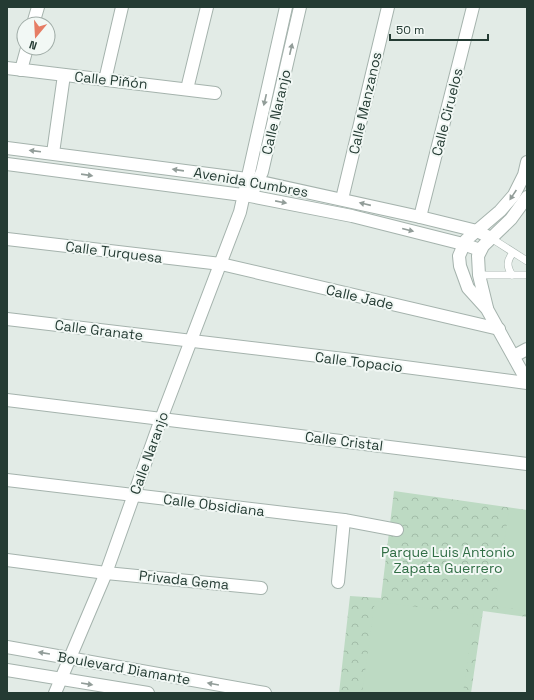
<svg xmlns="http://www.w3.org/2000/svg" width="534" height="700" viewBox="0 0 534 700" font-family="'Space Grotesk',sans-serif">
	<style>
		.forest { fill: url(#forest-crowns) }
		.garden { fill: #bddac3 }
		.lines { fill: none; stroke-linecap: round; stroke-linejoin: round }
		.lane-casing { stroke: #a5b3ad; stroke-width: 8 }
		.street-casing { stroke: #a5b3ad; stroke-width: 14 }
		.lane { stroke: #fff; stroke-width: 7 }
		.street { stroke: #fff; stroke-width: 12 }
		.oneway { fill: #929d99 }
		.labels { text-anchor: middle; stroke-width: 4; stroke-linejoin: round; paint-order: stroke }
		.street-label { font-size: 14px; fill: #243b33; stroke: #f2f8f5 }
		.park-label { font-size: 14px; fill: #316e45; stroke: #f2f8f5 }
	</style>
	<defs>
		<pattern id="forest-crowns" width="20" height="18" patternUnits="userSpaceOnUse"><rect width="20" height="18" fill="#bddac3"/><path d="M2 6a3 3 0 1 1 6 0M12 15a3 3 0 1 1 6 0" fill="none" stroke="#a2bca8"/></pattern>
	</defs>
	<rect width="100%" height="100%" fill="#e2ebe6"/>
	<!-- forest -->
	<path class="forest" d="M394 491 527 510V617L483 611 471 693H339L350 596 381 598Z"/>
	<!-- garden -->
	<g class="garden">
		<path d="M509 509 527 512V611L495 606Z"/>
		<path d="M375 601 474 615 463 693H362Z"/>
	</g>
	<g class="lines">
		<!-- lane casing -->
		<g class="lane-casing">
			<g id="lane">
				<path d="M491 238 527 261"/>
				<path d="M479 275H527"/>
				<path d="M512 275C507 267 506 261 513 253"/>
			</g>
		</g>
		<!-- street casing -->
		<g class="street-casing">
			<g id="street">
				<path d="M33 24 38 7"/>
				<path d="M7 68 215 93"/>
				<path d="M21 70 27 48"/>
				<path d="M105 80 122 7"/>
				<path d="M187 89 207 7"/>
				<path d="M7 148 247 179 420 217 477 231 491 238"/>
				<path d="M53 153 64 75"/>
				<path d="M527 162 524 175 514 195 500 211 466 240 459 256 460 266 468 288 487 309 527 381"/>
				<path d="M7 164 250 196 352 216 463 244 480 250"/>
				<path d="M254 189 262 172 300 7"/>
				<path d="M342 199 388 7"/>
				<path d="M420 217 473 7"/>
				<path d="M7 239 221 264 499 329"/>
				<path d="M487 308 479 275 478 256 483 246 511 219 527 197"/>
				<path d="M7 319 344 359 527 383"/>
				<path d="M514 356 527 349"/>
				<path d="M7 400 527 464"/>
				<path d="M7 480 344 520 397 530"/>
				<path d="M7 560 106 573 261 588"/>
				<path d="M338 582 344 520"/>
				<path d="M7 647 265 693"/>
				<path d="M7 670 148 693"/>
				<path d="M55 693 106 573 161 419 240 212 286 7"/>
			</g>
		</g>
		<!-- lane -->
		<use href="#lane" class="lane"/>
		<!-- street -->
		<use href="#street" class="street"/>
	</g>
	<!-- one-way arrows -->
	<defs><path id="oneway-solid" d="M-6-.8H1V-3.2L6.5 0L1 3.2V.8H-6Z"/></defs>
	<g class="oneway">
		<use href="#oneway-solid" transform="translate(291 49) rotate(-77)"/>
		<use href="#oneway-solid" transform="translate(265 100) rotate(103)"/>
		<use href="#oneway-solid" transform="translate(35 151) rotate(-173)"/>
		<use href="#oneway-solid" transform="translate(178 170) rotate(-172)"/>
		<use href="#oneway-solid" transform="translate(87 175) rotate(8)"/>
		<use href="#oneway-solid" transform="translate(513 195) rotate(124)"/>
		<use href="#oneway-solid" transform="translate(281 202) rotate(11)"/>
		<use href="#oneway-solid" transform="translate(365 204) rotate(-167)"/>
		<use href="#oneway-solid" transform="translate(408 230) rotate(14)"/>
		<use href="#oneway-solid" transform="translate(44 653) rotate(-171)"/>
		<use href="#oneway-solid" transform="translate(87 684) rotate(9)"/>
		<use href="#oneway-solid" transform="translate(213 684) rotate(-170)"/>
	</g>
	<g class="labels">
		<!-- street labels -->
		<g class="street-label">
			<text transform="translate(111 80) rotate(6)" y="5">Calle Piñón</text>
			<text transform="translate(365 103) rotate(-77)" y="5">Calle Manzanos</text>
			<text transform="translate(276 112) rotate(-77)" y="5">Calle Naranjo</text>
			<text transform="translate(447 112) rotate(-76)" y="5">Calle Ciruelos</text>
			<text transform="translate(251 182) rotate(10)" y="5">Avenida Cumbres</text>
			<text transform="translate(114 252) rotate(7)" y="5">Calle Turquesa</text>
			<text transform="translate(360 297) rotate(13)" y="5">Calle Jade</text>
			<text transform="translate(99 330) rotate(7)" y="5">Calle Granate</text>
			<text transform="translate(359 362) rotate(7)" y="5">Calle Topacio</text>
			<text transform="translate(344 441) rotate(7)" y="5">Calle Cristal</text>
			<text transform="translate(149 453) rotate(-70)" y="5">Calle Naranjo</text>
			<text transform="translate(214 505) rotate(7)" y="5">Calle Obsidiana</text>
			<text transform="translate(184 580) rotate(6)" y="5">Privada Gema</text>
			<text transform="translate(124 668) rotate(10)" y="5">Boulevard Diamante</text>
		</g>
		<!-- park labels -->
		<g class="park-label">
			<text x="448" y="557">Parque Luis Antonio<tspan x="448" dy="16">Zapata Guerrero</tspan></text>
		</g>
	</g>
	<!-- border -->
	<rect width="534" height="700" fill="none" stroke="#243b33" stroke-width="16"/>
	<!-- north arrow -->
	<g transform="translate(36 36) rotate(198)"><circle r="19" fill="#f2f8f5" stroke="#a0aca7"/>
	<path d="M0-3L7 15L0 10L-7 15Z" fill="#e67d65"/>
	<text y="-6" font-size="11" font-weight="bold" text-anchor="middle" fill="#243b33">N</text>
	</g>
	<!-- scale -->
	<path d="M390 34v6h98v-6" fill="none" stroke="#243b33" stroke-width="2"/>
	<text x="396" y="34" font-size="12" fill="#243b33" stroke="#f2f8f5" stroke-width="3" paint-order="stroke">50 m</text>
</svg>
